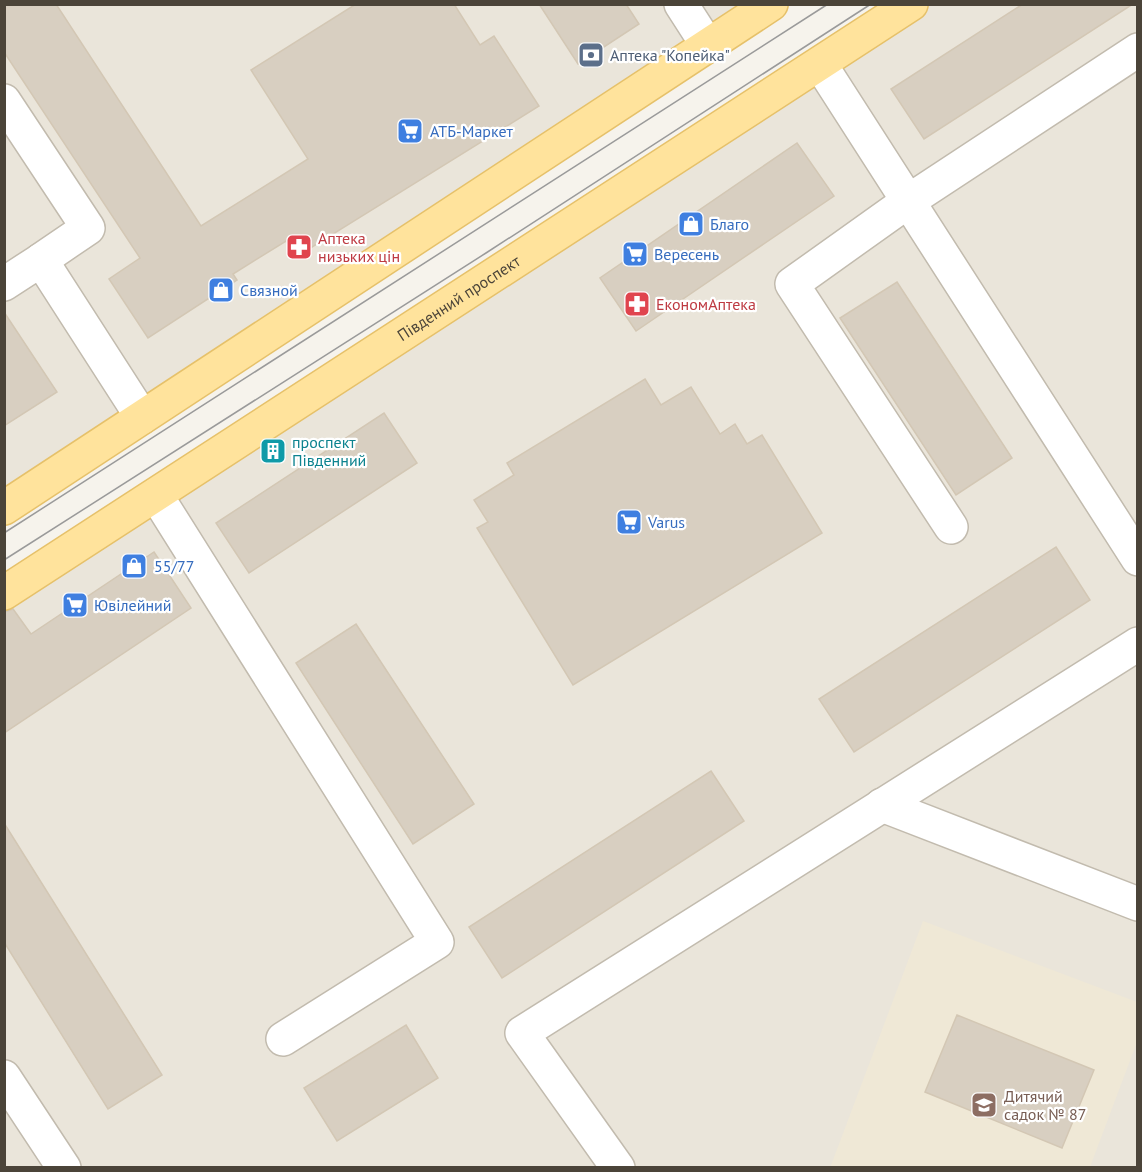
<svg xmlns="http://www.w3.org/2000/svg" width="1142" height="1172" viewBox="0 0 1142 1172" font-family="'PT Sans',sans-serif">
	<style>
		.residential { fill: #eae5da }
		.education { fill: #efe8d6 }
		.building { fill: #d8cfc1; stroke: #d3c7b4; stroke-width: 1.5 }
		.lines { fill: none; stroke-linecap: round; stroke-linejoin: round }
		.minor-casing { stroke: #c2bbae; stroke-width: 36 }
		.major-casing { stroke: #e6c16a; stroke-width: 36 }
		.minor { stroke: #fff; stroke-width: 33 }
		.major { stroke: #ffe39c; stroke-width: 33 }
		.tram { stroke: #9a9a9a; stroke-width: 1.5 }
		.labels { text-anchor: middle; stroke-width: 4.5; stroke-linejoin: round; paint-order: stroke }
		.service-label { font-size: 16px; fill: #4e5e75; stroke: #fff; text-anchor: start }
		.shop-label { font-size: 16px; fill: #366cbe; stroke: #fff; text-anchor: start }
		.health-label { font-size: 16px; fill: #be3a42; stroke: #fff; text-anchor: start }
		.street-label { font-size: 16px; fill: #4b4439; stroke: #fff }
		.culture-label { font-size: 16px; fill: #0d838f; stroke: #fff; text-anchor: start }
		.education-label { font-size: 16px; fill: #785e54; stroke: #fff; text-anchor: start }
	</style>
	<rect width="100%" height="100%" fill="#f6f3ec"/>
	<!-- residential -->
	<g class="residential">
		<path d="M5 5H771L5 508Z"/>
		<path d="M912 5H1137V1167L5 1168V593Z"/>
	</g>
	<!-- education -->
	<path class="education" d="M923 921 1137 1002V1042L1090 1167 830 1168Z"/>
	<!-- building -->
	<g class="building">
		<path d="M4 4H56L201 226 308 159 251 70 356 4H454L480 45 494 36 539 106 296 257 286 241 233 274 237 280 148 338 109 279 140 258 4 52Z"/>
		<path d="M539 4H626L639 24 578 64Z"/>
		<path d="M1023 4H1133L924 139 891 89Z"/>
		<path d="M797 143 834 196 636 331 600 278Z"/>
		<path d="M897 282 1012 458 956 495 840 318Z"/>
		<path d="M4 312 57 392 4 426Z"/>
		<path d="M645 379 661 405 691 387 720 434 735 424 747 444 762 435 822 533 573 685 477 528 488 522 474 500 514 475 507 463Z"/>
		<path d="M384 413 417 463 249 573 216 523Z"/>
		<path d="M1056 547 1090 600 854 752 819 699Z"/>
		<path d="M154 552 191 608 4 733V612L13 609 31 634Z"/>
		<path d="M356 624 474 804 413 844 296 663Z"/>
		<path d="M711 771 744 821 502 978 469 927Z"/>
		<path d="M4 823 162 1075 108 1109 4 942Z"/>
		<path d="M957 1015 1094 1070 1062 1148 925 1092Z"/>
		<path d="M406 1025 438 1078 337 1141 304 1088Z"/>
	</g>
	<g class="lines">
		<!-- minor casing -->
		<g class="minor-casing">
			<g id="minor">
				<path d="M681 4 708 46"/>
				<path d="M820 64 1138 559"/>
				<path d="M4 101 88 228 41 260"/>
				<path d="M4 284 41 260 142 417"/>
				<path d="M156 495 437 942 283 1039"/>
				<path d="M951 527 792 284 907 202 1138 50"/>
				<path d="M882 805 1138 904"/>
				<path d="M4 1077 64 1168"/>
				<path d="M618 1168 522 1033 1138 644"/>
			</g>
		</g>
		<!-- major casing -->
		<g class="major-casing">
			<g id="major">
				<path d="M4 508 771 4"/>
				<path id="s1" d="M4 593 911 4"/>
			</g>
		</g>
		<!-- minor -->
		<use href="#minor" class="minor"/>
		<!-- major -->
		<use href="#major" class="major"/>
		<!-- tram -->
		<g class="tram">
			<path d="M4 533 828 4"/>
			<path d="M4 560 486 253 871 4"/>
		</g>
	</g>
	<!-- icons -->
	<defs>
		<g id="bank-square" transform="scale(1.35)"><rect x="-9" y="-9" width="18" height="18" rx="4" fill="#5c6f8a" stroke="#fff"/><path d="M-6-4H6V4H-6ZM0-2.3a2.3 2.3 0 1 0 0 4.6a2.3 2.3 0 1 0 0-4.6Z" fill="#fff"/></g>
		<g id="supermarket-square" transform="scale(1.35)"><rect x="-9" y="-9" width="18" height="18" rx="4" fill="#3f7fe0" stroke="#fff"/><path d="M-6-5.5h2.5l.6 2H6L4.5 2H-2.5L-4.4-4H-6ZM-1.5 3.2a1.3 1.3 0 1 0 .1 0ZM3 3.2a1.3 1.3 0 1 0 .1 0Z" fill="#fff"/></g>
		<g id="shop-square" transform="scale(1.35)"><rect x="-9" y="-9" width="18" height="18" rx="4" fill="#3f7fe0" stroke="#fff"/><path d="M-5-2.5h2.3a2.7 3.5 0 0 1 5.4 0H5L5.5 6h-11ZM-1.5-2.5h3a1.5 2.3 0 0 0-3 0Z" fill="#fff"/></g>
		<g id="pharmacy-square" transform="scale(1.35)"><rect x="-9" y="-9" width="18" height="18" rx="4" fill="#e0444e" stroke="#fff"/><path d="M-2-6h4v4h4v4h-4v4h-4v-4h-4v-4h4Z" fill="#fff"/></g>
		<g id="building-square" transform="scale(1.35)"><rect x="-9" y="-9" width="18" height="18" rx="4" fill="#0f9aa8" stroke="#fff"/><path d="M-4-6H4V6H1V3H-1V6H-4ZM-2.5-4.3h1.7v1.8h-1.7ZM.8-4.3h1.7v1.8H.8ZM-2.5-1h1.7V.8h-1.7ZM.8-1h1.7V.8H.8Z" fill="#fff"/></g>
		<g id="school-square" transform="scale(1.35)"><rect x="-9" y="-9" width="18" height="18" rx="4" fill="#8d6e63" stroke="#fff"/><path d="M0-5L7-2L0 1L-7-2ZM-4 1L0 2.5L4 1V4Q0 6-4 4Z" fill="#fff"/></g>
	</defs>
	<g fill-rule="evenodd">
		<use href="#bank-square" x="591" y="55"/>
		<use href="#supermarket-square" x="410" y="131"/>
		<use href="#shop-square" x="691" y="224"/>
		<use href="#pharmacy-square" x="299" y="247"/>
		<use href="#supermarket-square" x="635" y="254"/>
		<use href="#shop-square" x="221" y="290"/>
		<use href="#pharmacy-square" x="637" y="304"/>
		<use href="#building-square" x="273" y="451"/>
		<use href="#supermarket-square" x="629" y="522"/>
		<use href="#shop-square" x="134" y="566"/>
		<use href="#supermarket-square" x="75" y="605"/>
		<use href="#school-square" x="984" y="1105"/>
	</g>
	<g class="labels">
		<!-- service labels -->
		<g class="service-label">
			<text x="610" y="61">Аптека "Копейка"</text>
		</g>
		<!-- shop labels -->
		<g class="shop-label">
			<text x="430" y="137">АТБ-Маркет</text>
			<text x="710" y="230">Благо</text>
			<text x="654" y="260">Вересень</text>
			<text x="240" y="296">Связной</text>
			<text x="648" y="528">Varus</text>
			<text x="154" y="572">55/77</text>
			<text x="94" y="611">Ювілейний</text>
		</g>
		<!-- health labels -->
		<g class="health-label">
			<text x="318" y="244">Аптека<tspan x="318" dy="18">низьких цін</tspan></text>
			<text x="656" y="310">ЕкономАптека</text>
		</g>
		<!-- street labels -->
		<g class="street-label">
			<text dy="6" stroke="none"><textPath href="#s1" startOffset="542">Південний проспект</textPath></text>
		</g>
		<!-- culture labels -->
		<g class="culture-label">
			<text x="292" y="448">проспект<tspan x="292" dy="18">Південний</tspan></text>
		</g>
		<!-- education labels -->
		<g class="education-label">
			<text x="1004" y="1102">Дитячий<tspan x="1004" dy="18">садок № 87</tspan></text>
		</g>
	</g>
	<!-- border -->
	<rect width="1142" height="1172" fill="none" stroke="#4b4439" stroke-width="12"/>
</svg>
